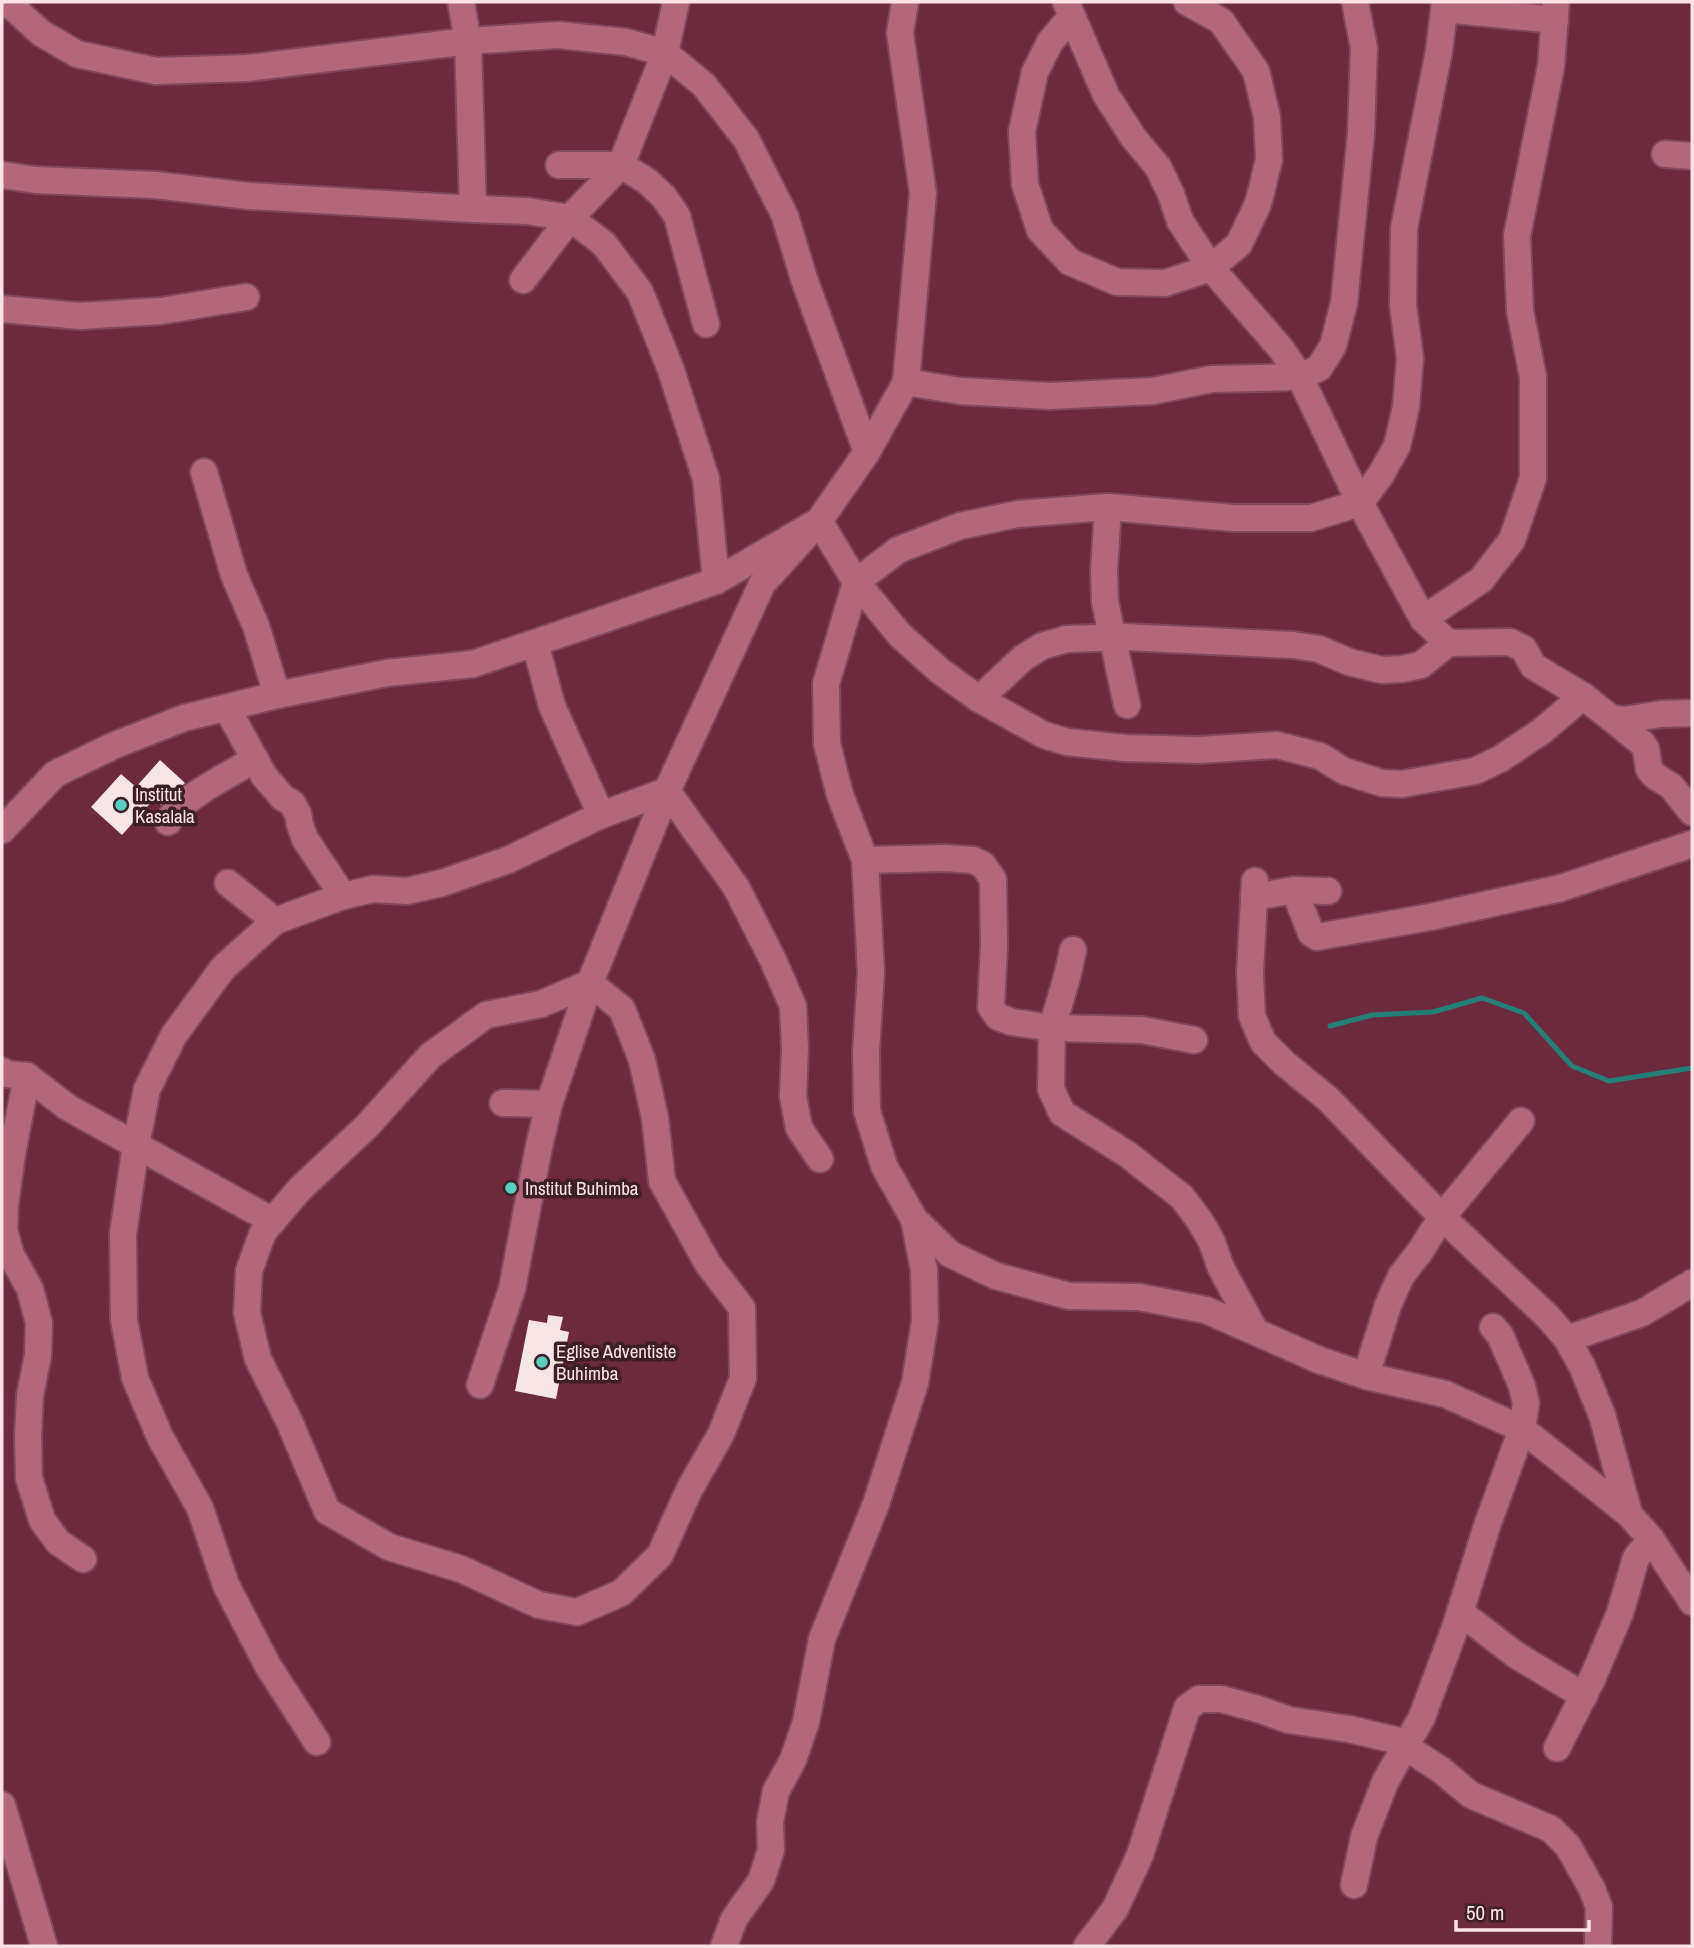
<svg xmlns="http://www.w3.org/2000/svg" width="1694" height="1948" viewBox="0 0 1694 1948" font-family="'Archivo Narrow',sans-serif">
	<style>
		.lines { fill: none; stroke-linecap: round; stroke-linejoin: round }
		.stream { stroke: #238076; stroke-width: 5 }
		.building { fill: #f5e5e4 }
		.minor-casing { stroke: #80485c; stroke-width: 30 }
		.minor { stroke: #b2677a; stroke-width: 26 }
		.poi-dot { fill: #58cebf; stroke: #3f1f27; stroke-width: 2.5 }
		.labels { text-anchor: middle; stroke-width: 7; stroke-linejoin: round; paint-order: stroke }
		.poi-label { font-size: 19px; fill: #fde3e8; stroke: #3f1f27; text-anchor: start }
	</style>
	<rect width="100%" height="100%" fill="#6d293e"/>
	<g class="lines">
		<!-- stream -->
		<path class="stream" d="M1330 1026 1372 1015 1433 1012 1482 998 1524 1013 1572 1066 1609 1081 1692 1068"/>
	</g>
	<!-- building -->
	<g class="building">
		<path d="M160 760 185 783 161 805 154 799 122 835 91 807 121 774 136 787Z"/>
		<path d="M548 1315 563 1317 560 1330 569 1332 556 1399 515 1391 529 1320 547 1323Z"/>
	</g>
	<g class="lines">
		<!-- minor casing -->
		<g class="minor-casing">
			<g id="minor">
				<path d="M7 2 41 33 77 54 156 71 248 68 468 41 558 35 626 42 665 53 704 85 746 139 785 216 804 279 867 452"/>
				<path d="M461 2 468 41 473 209"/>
				<path d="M1066 2 1106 95 1133 137 1158 167 1171 194 1180 221 1211 268 1282 350 1300 377 1360 503 1423 619 1448 643 1510 642 1524 649 1533 666 1583 696 1611 718 1624 720 1661 714 1692 713"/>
				<path d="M1445 2 1439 51 1404 228 1403 305 1410 358 1406 407 1397 446 1380 476 1360 503 1311 518H1233L1108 507 1018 514 960 526 898 550 856 582 826 684 827 744 840 795 865 860 871 972 866 1052 867 1111 884 1166 914 1219 950 1254 996 1276 1069 1296 1139 1297 1206 1310 1319 1360 1366 1376 1445 1394 1522 1429 1629 1514 1651 1539 1692 1602"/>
				<path d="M1444 9 1555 20"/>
				<path d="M1072 16 1050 42 1035 72 1022 131 1025 184 1040 230 1070 262 1117 282 1165 283 1211 268 1239 244 1258 204 1269 160 1267 117 1256 71 1221 21 1187 2"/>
				<path d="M1665 154 1692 156"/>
				<path d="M559 165H621L647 181 664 197 677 216 706 324"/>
				<path d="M2 175 36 180 155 185 249 196 473 209 527 211 570 218 604 244 640 292 671 370 706 479 716 581"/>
				<path d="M523 280 570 218 621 165 665 53 676 2"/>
				<path d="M2 309 80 316 161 311 246 297"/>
				<path d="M906 382 960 391 1050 396 1153 391 1212 379 1300 377 1319 368 1333 346 1344 303 1361 133 1364 48 1355 2"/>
				<path d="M204 472 234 575 256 626 277 695"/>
				<path d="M1108 507 1104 571 1105 602 1127 705"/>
				<path d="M1423 619 1481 580 1512 540 1533 478V377L1520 311 1517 236 1551 66 1556 2"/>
				<path d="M535 643 552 706 601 815"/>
				<path d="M979 699 1023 658 1042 646 1067 639 1125 637 1293 645 1319 649 1349 662 1382 670 1402 669 1421 665 1448 643"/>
				<path d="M227 708 264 776 283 798 292 803 298 814 300 825 305 839 343 896"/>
				<path d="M1611 718 1643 744 1646 749 1649 769 1655 776 1671 786 1692 812"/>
				<path d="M168 822C180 798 231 774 255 759"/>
				<path d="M2 830 55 774 115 745 184 718 277 695 387 673 473 664 716 581 819 521 867 452 906 382 923 193 900 33 905 2"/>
				<path d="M865 860 945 858 973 860 983 865 993 879 994 945 991 1007 998 1017 1012 1022 1052 1028 1142 1030 1194 1040"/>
				<path d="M1255 881 1250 972 1252 1016 1263 1042 1284 1063 1328 1099 1442 1217 1548 1317 1567 1339 1582 1366 1602 1415 1629 1514"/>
				<path d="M228 883 275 921"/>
				<path d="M1294 890 1311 933 1317 937 1430 917 1561 888 1692 844"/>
				<path d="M1254 897 1294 890 1328 891"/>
				<path d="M1073 950 1067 977 1052 1028 1051 1089 1062 1113 1127 1154 1182 1197 1200 1221 1212 1242 1221 1268 1255 1331"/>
				<path d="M590 983 622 1009 642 1060 655 1118 662 1181 708 1264 742 1308 743 1378 721 1434 689 1490 660 1555 621 1593 577 1612 539 1605 461 1569 389 1547 327 1511 290 1423 258 1359 247 1313 249 1271 263 1232 300 1189 367 1126 430 1056 486 1015 541 1004Z"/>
				<path d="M2 1071 7 1074 27 1076 67 1107 273 1221"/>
				<path d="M27 1076 12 1154 5 1205 4 1230 11 1255 30 1289 39 1323 38 1355 30 1395 28 1436 29 1478 42 1520 58 1542 83 1559"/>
				<path d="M503 1103 549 1104"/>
				<path d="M1567 1339 1642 1313 1692 1283"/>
				<path d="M1366 1376 1388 1305 1401 1276 1419 1253 1442 1217 1521 1121"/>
				<path d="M480 1385 512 1289 538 1151 549 1104 590 983 667 791 762 584 819 521 856 582 900 635 940 671 979 699 1044 735 1067 742 1125 748 1199 750 1277 745 1320 756 1344 771 1382 783 1402 784 1475 771 1500 759 1542 731 1583 696"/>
				<path d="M1460 1612 1516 1655 1584 1696"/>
				<path d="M317 1742 268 1666 226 1585 200 1508 160 1437 135 1378 124 1320 123 1234 136 1145 147 1089 174 1035 223 968 275 921 343 896 373 889 407 891 442 883 508 860 601 815 667 791 736 887 773 960 793 1006 795 1048 793 1096 799 1128 820 1159"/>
				<path d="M1557 1748 1593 1677 1620 1613 1636 1558 1651 1539"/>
				<path d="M2 1805 44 1946"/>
				<path d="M1354 1885 1364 1837 1385 1782 1422 1717 1456 1625 1487 1526 1522 1429 1526 1403 1522 1386 1500 1335 1493 1327"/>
				<path d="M724 1946 734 1919 761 1881 771 1850 770 1822 776 1791 793 1760 806 1722 822 1639 876 1504 915 1383 925 1321 924 1270 914 1219"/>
				<path d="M1087 1946 1115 1909 1140 1855 1187 1708 1199 1699H1221L1258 1709 1289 1720 1349 1729 1395 1740 1441 1770 1471 1795 1551 1829 1568 1846 1592 1889 1599 1907 1598 1946"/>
			</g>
		</g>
		<!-- minor -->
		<use href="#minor" class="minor"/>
	</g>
	<!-- markers -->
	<g class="poi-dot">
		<circle cx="121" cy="805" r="7"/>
		<circle cx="511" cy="1188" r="7"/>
		<circle cx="542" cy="1362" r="7"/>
	</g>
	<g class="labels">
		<!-- poi labels -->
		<g class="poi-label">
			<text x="135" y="801">Institut<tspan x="135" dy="22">Kasalala</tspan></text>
			<text x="525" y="1195">Institut Buhimba</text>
			<text x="556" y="1358">Eglise Adventiste<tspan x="556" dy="22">Buhimba</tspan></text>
		</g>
	</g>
	<!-- border -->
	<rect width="1694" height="1948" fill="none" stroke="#fde3e8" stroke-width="7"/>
	<!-- scale -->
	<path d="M1456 1920v10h133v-10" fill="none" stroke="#fde3e8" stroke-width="3.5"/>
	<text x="1466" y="1920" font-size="21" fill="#fde3e8" stroke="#3f1f27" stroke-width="5" paint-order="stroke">50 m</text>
</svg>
